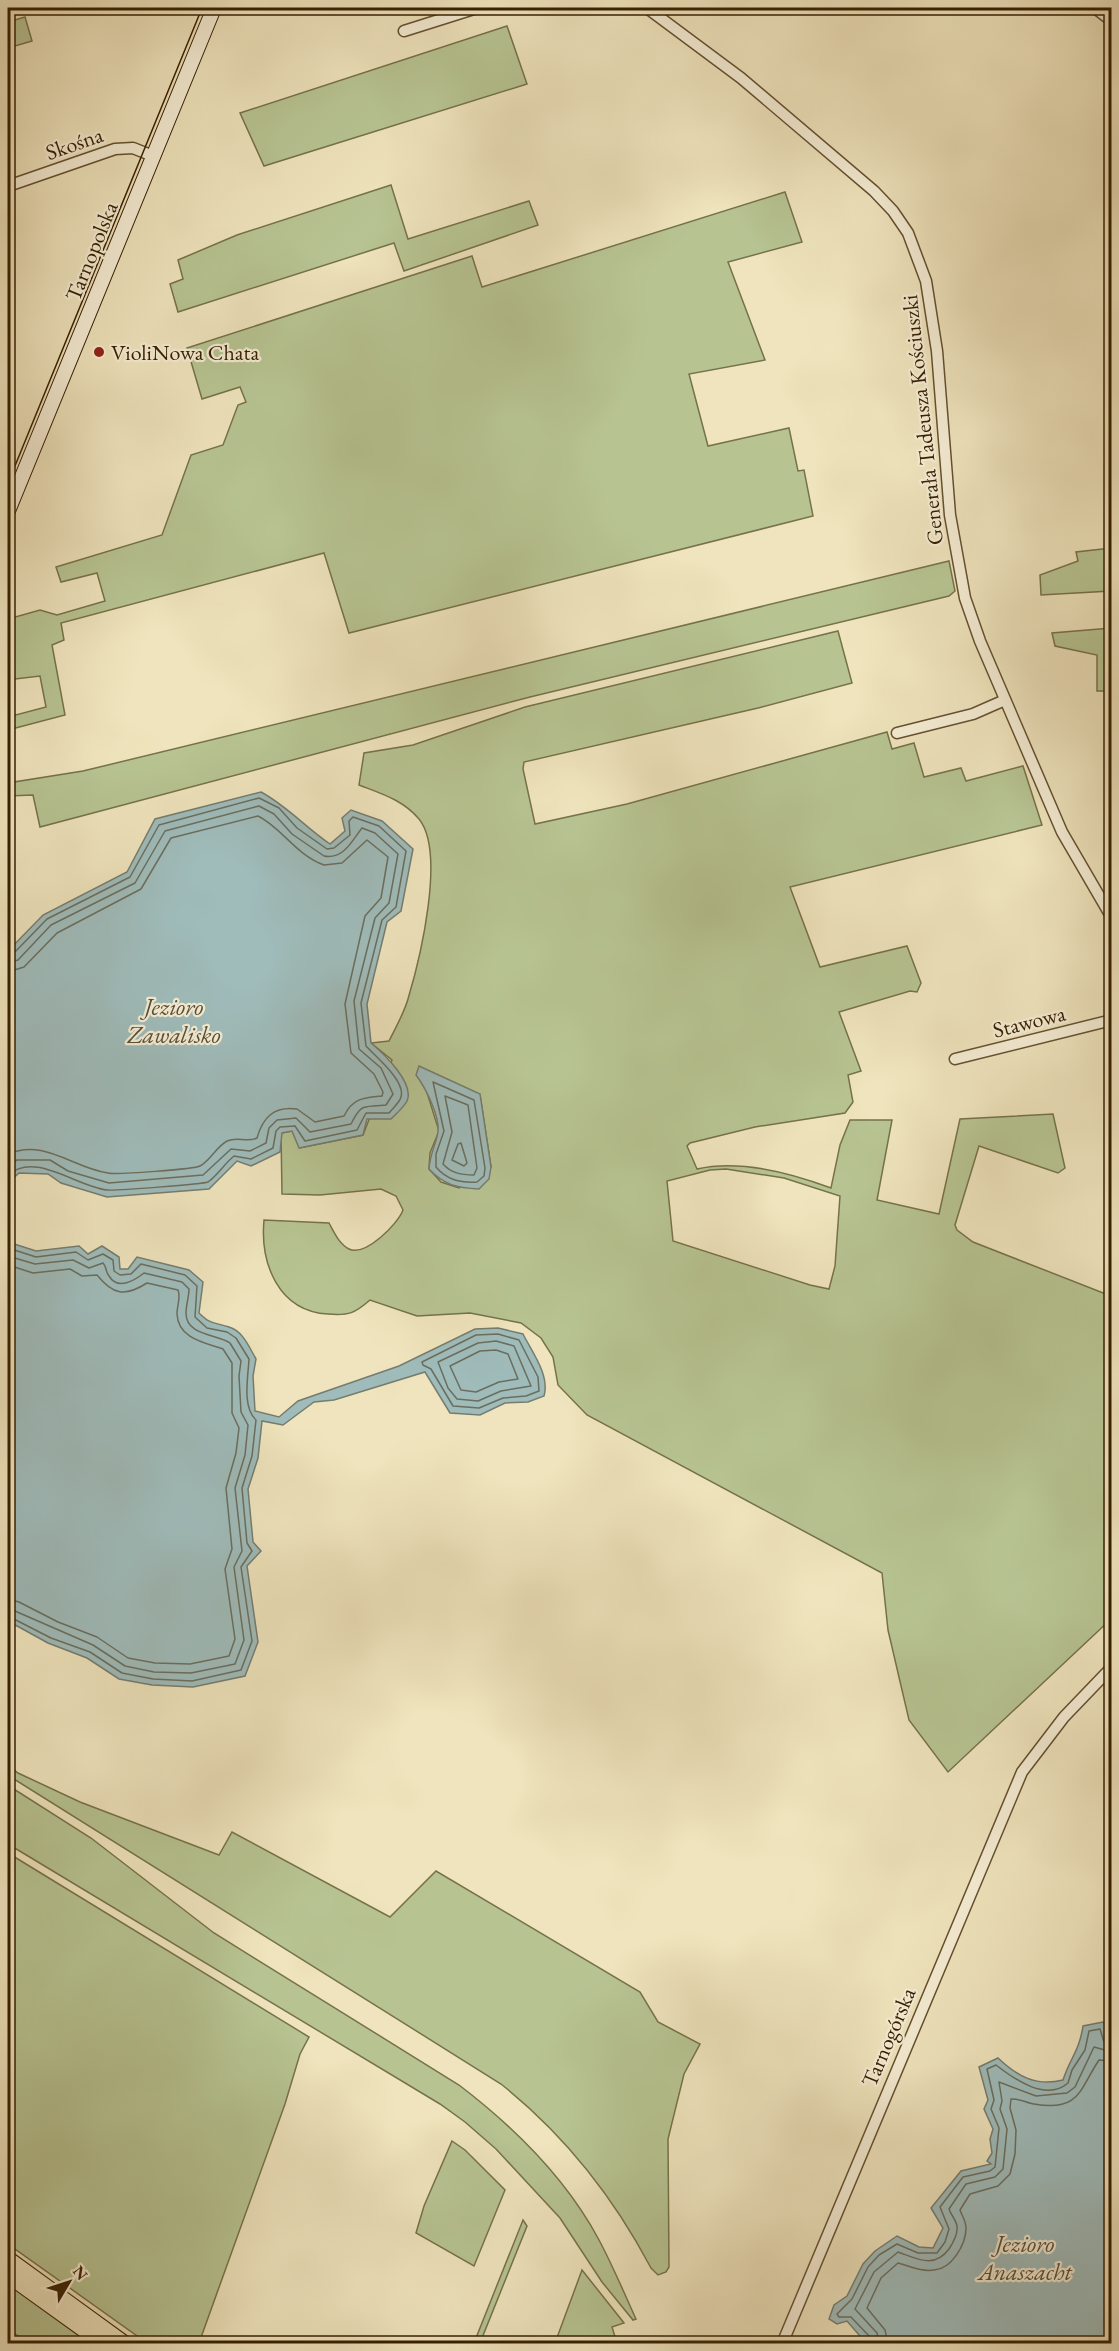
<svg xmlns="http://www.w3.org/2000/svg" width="1119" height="2351" viewBox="0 0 1119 2351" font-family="'EB Garamond',serif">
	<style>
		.green { fill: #b7c492; stroke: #767249; stroke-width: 1.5; fill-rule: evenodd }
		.water { fill: #9fbcbb; stroke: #757d70; stroke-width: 1.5 }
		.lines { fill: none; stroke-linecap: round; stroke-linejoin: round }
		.shore { stroke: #6a6e5e; stroke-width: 1.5 }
		.street-casing { stroke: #64502f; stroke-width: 13 }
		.secondary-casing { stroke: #361f00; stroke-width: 16 }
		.primary-casing { stroke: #361f00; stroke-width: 17 }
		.street { stroke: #f5edd4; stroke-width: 10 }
		.secondary { stroke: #f5edd4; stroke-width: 14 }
		.primary { stroke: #efe4bd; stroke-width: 15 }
		.tram { stroke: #361f00; stroke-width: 1.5 }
		.rail-casing { stroke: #361f00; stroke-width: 6 }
		.rail { stroke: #f5edd4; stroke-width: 4; stroke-dasharray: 11; stroke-linecap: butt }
		.poi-dot { fill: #8f2418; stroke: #f5edd4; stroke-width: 2 }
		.labels { text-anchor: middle; stroke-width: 4.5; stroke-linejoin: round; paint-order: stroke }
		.street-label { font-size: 22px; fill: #361f00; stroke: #f5edd4 }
		.poi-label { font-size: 22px; fill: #361f00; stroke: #f5edd4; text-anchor: start }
		.water-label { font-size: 24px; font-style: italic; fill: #564e38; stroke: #f5edd4 }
	</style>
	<rect width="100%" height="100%" fill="#efe4bd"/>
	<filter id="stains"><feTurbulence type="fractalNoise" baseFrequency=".00333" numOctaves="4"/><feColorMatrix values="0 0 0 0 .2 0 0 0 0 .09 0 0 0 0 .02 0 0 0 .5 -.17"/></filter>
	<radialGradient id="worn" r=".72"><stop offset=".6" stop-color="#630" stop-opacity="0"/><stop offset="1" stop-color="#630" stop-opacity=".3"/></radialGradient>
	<!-- green -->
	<g class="green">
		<path d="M25 17 32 41 8 48V22Z"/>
		<path d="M507 26 527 84 264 166 240 113Z"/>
		<path d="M391 185 408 239 529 201 538 225 404 271 394 243 178 312 170 284 183 279 178 260 237 235Z"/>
		<path d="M785 192 802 242 728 262 765 360 689 374 708 446 789 428 798 471 804 470 813 516 349 633 324 553 61 623 64 640 52 645 65 715 8 730V717L46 707 40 676 15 679 8 676V619L40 610 57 615 105 601 97 573 61 582 56 567 162 535 191 455 223 445 238 405 246 402 240 387 202 399 187 348 472 256 482 287Z"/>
		<path d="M1111 548V591L1041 595 1040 575 1078 561 1076 552Z"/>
		<path d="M949 561 955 591 949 596 530 697 40 827 33 795 8 796V783L83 771Z"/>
		<path d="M1111 628V691H1097V655L1055 646 1052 633Z"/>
		<path d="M838 631 852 683 758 708 524 762 523 769 535 824 627 804 887 732 892 749 914 743 924 777 961 768 966 781 1023 766 1042 825 790 887 820 967 907 946 921 983 917 992 910 991 839 1012 861 1071 848 1075 853 1102 845 1113 755 1127 690 1143 687 1146 697 1169C740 1159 791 1173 831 1188L840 1145 850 1120H892L877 1200 939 1214 960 1119 1053 1114 1065 1168 1058 1173 979 1146 955 1225 957 1230 973 1242 1111 1296 1112 1554 1108 1562 1111 1564V1619L948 1772 909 1720 888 1630 882 1573 587 1415 558 1385 553 1357 541 1338 521 1323 470 1313 417 1316 370 1300C355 1313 349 1316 328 1314 278 1311 260 1263 264 1220L329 1223C334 1232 339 1244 349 1249 365 1257 398 1224 403 1210L396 1196 381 1189 320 1195 282 1194 281 1133 292 1131 300 1148 363 1135 392 1060 371 1043 389 1041C396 1027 404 1013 408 999 420 959 446 852 419 819 403 800 382 794 359 785L364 753 413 745 525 707ZM419 1067 480 1095 491 1167 459 1188 441 1182 429 1169 430 1153 439 1131ZM726 1169 784 1178 840 1196 835 1266 829 1289 810 1285 673 1241 667 1181 710 1170Z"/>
		<path d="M8 1765 18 1773 80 1802 219 1855 232 1832 390 1917 436 1871 640 1992 658 2022 700 2044 684 2074 668 2139 669 2267 666 2272 658 2275 651 2268C613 2196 565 2135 501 2084L14 1779 9 1786 91 1838 214 1933 459 2085C514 2127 566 2178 599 2240 613 2266 624 2293 636 2319L633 2320 602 2282 560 2218 496 2149 465 2122 440 2104 8 1844Z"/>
		<path d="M8 1853 309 2037 300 2054 285 2104 199 2343H147L8 2244Z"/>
		<path d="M452 2141 465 2150 505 2190 474 2266 416 2233 424 2206Z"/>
		<path d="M523 2220 527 2226 480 2343H474Z"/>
		<path d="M582 2270 624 2323 612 2327 617 2343H555Z"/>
		<path d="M8 2281 94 2343H30L8 2330Z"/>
	</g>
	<!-- water -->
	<g class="water">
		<path d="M261 792C287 806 305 827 330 844L345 831 342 818 351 810 382 821 413 849 401 911 387 922 367 1004 371 1043C383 1053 415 1083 407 1101 404 1107 396 1114 391 1119H367L363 1135 299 1148 292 1131 282 1133 280 1152 251 1166 237 1161 209 1189 107 1197 61 1183 48 1174 19 1173 8 1183V951L43 915 127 872 155 819Z"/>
		<path d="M419 1066 480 1094 491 1167 489 1179 479 1189C457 1188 444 1185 429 1169 430 1153 436 1145 438 1132 440 1116 425 1087 416 1075Z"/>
		<path d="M8 1242 36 1251 79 1246 88 1254 102 1246 119 1257 120 1269H128L137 1257 189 1270 203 1282 199 1313C211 1325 214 1322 229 1327 243 1331 249 1347 256 1359L253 1376 255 1411 279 1417 298 1401 399 1366 475 1329 498 1328 523 1334C532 1352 550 1375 544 1396L528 1402 505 1403 480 1415 450 1413 425 1372 334 1400 314 1402 283 1425 262 1421 258 1458 248 1489 253 1542 261 1551 247 1566 258 1642 245 1676 193 1687 152 1685 119 1679 87 1658 48 1643 8 1621Z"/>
		<path d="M1103 2022 1106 2026 1112 2056 1111 2343H866L847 2321 837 2324 829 2319 834 2305 847 2296 863 2264 875 2251 897 2236 919 2247 933 2248 943 2228 931 2208 961 2171 991 2164 987 2161 992 2153 990 2139 993 2129 984 2109 988 2100 979 2067 998 2058C1017 2076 1036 2087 1063 2080 1070 2058 1079 2052 1083 2026Z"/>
	</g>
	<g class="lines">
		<!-- shore -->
		<g class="shore">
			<path d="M8 955 14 953 47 919 130 877 159 825 259 798 279 808 297 828 327 849 334 848 350 835 349 821 353 817 379 826 406 851 396 907 382 920 361 1003 366 1046C375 1056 406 1081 401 1097 400 1102 393 1108 389 1113H366L357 1130 305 1141 295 1126 280 1127 276 1131 273 1148 251 1159 234 1156C225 1163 218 1175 208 1182 203 1184 115 1191 107 1190 75 1186 35 1151 8 1175"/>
			<path d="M8 963 18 960 51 925 135 883 165 831 259 806 274 814 292 834 324 856C344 860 353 839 362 828L375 833 398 854 389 903 375 918 354 1001 359 1049 381 1068 393 1094 386 1105C363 1108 362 1102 351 1124L310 1132 296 1118 277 1120 269 1128 266 1143 250 1151 231 1149 203 1175 109 1183 68 1171 50 1160H17L8 1165"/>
			<path d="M8 972 24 967 57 933 141 889 171 838 258 816C281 827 296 855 324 865L342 863 367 840 388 857 381 898 365 916 345 1004 351 1053 374 1074 383 1092 382 1096C363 1098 353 1098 344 1116L315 1122 297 1109C274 1106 263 1117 257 1138 247 1143 238 1136 227 1141 216 1147 210 1161 200 1166 195 1169 116 1175 108 1173 73 1168 44 1138 8 1154"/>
			<path d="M433 1082 474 1100 485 1168 484 1176 477 1182C460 1183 447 1180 436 1167V1154L444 1131Z"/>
			<path d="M445 1096 468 1105 477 1168 474 1175C461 1175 451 1173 443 1164L452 1132Z"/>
			<path d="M461 1143 467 1163 464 1166 452 1160 458 1144Z"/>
			<path d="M8 1248 36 1257 76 1252 88 1260 103 1254 113 1260 114 1271 120 1275 131 1274 141 1264 185 1275 197 1286 195 1317 207 1328 227 1332 236 1338 249 1359C248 1378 242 1407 256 1420L252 1456 242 1488 247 1543 252 1551 241 1567 252 1641 241 1670 192 1681 153 1679 122 1673 90 1652 51 1638 8 1616"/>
			<path d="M8 1256 35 1264 73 1260 89 1268 103 1263C107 1267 105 1271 109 1276 118 1291 135 1280 144 1273L182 1282 189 1289C189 1297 186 1305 186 1313 186 1336 217 1334 230 1343L241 1361 239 1376 241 1412 248 1425 245 1455 235 1488 242 1551 234 1567 244 1640 235 1664 191 1673 154 1672 125 1666 93 1645 8 1608"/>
			<path d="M8 1265 33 1273 70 1269 82 1276 97 1275C113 1295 125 1297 147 1283L178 1290C181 1298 177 1305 177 1314 178 1339 206 1343 223 1349L232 1363V1413L239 1428 236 1453 226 1488 232 1549 225 1569 235 1639 229 1656 190 1664 155 1663 128 1658 97 1637 58 1622 19 1602 8 1599"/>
			<path d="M498 1334 519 1340 538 1377 539 1391 526 1396 503 1398 479 1408 453 1406 431 1369 423 1365 422 1362 476 1335Z"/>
			<path d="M496 1341 514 1346 531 1386 501 1391 478 1401 457 1399 448 1388 438 1362 478 1343Z"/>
			<path d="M496 1350 508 1354 518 1379 499 1382 476 1392 461 1390 450 1366 480 1351Z"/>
			<path d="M872 2344 870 2337 851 2317H839L837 2314 852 2299 868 2267 879 2255 897 2244 918 2253H937L945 2242 949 2229 940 2207 963 2177 990 2171 995 2167 999 2128 991 2109 994 2100 987 2069 996 2065C1014 2079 1046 2102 1068 2083L1072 2070 1085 2050 1089 2031 1100 2029 1104 2042 1112 2044"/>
			<path d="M879 2344 877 2333 855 2309 874 2272 898 2252C918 2259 934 2269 949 2249 953 2243 958 2233 957 2226 956 2220 951 2215 949 2209L966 2184 995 2177 1003 2169 1007 2129 1000 2109 1002 2101 999 2082 1036 2096 1067 2093 1075 2087 1094 2047 1112 2052"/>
			<path d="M888 2344 885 2330 867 2308 881 2278 898 2263C910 2266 921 2272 934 2270 952 2269 966 2244 966 2228 966 2221 962 2216 960 2210L970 2194 998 2186 1010 2174 1015 2154 1016 2130 1010 2108 1011 2099C1019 2098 1027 2103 1034 2104 1080 2112 1079 2090 1099 2060L1112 2061"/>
		</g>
		<!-- street casing -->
		<g class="street-casing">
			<g id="street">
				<path d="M647 8 741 78 874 191 893 211 908 233 926 281 937 351 950 515 965 598 980 641 1062 832 1112 918"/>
				<path d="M1095 8 1112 21"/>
				<path d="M404 31 477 8"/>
				<path d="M8 186 115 149 133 148 153 156"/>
				<path d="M897 733 973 714 1005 700"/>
				<path d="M955 1059 1112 1020"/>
				<path d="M782 2344 1022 1772 1064 1717 1112 1667"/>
			</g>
		</g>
		<!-- secondary casing -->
		<g class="secondary-casing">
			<path id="secondary" d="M8 511 214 8"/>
		</g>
		<!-- primary casing -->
		<g class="primary-casing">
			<g id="primary">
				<path d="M8 2259 125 2344"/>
				<path d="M8 2275 104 2344"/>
			</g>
		</g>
		<!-- street -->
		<use href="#street" class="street"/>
		<!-- secondary -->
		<use href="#secondary" class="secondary"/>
		<!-- primary -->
		<use href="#primary" class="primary"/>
		<!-- tram -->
		<path class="tram" d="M8 483 202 8"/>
		<!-- rail casing -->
		<g class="rail-casing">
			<path id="rail" d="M8 2341 11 2344"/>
		</g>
		<!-- rail -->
		<use href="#rail" class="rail"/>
	</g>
	<!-- markers -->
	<circle class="poi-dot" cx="99" cy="352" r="6"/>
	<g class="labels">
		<!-- street labels -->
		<g class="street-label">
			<text transform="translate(74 143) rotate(-19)" y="8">Skośna</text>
			<text transform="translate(91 251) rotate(-68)" y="8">Tarnopolska</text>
			<text transform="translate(922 420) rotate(-96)" y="8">Generała Tadeusza Kościuszki</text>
			<text transform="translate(1029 1021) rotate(-14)" y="8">Stawowa</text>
			<text transform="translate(888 2037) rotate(-67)" y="8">Tarnogórska</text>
		</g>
		<!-- poi labels -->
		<g class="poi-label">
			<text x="111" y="360">VioliNowa Chata</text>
		</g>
		<!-- water labels -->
		<g class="water-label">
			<text x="174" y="1015">Jezioro<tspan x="174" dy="28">Zawalisko</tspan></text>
			<text x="1025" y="2252">Jezioro<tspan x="1025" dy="28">Anaszacht</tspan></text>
		</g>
	</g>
	<!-- margin -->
	<rect width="1119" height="2351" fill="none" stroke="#efe4bd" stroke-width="30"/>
	<rect x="9" y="9" width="1101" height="2333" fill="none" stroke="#361f00" stroke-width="3"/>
	<rect x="15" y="15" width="1089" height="2321" fill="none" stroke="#361f00" stroke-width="1.5"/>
	<!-- north arrow -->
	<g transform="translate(69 2282) rotate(51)" stroke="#f5edd4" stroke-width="4.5" paint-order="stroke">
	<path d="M0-4.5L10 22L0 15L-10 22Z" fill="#361f00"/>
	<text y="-9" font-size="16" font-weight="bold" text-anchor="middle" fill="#361f00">N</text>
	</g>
	<rect width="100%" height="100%" filter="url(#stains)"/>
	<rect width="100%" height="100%" fill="url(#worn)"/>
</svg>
